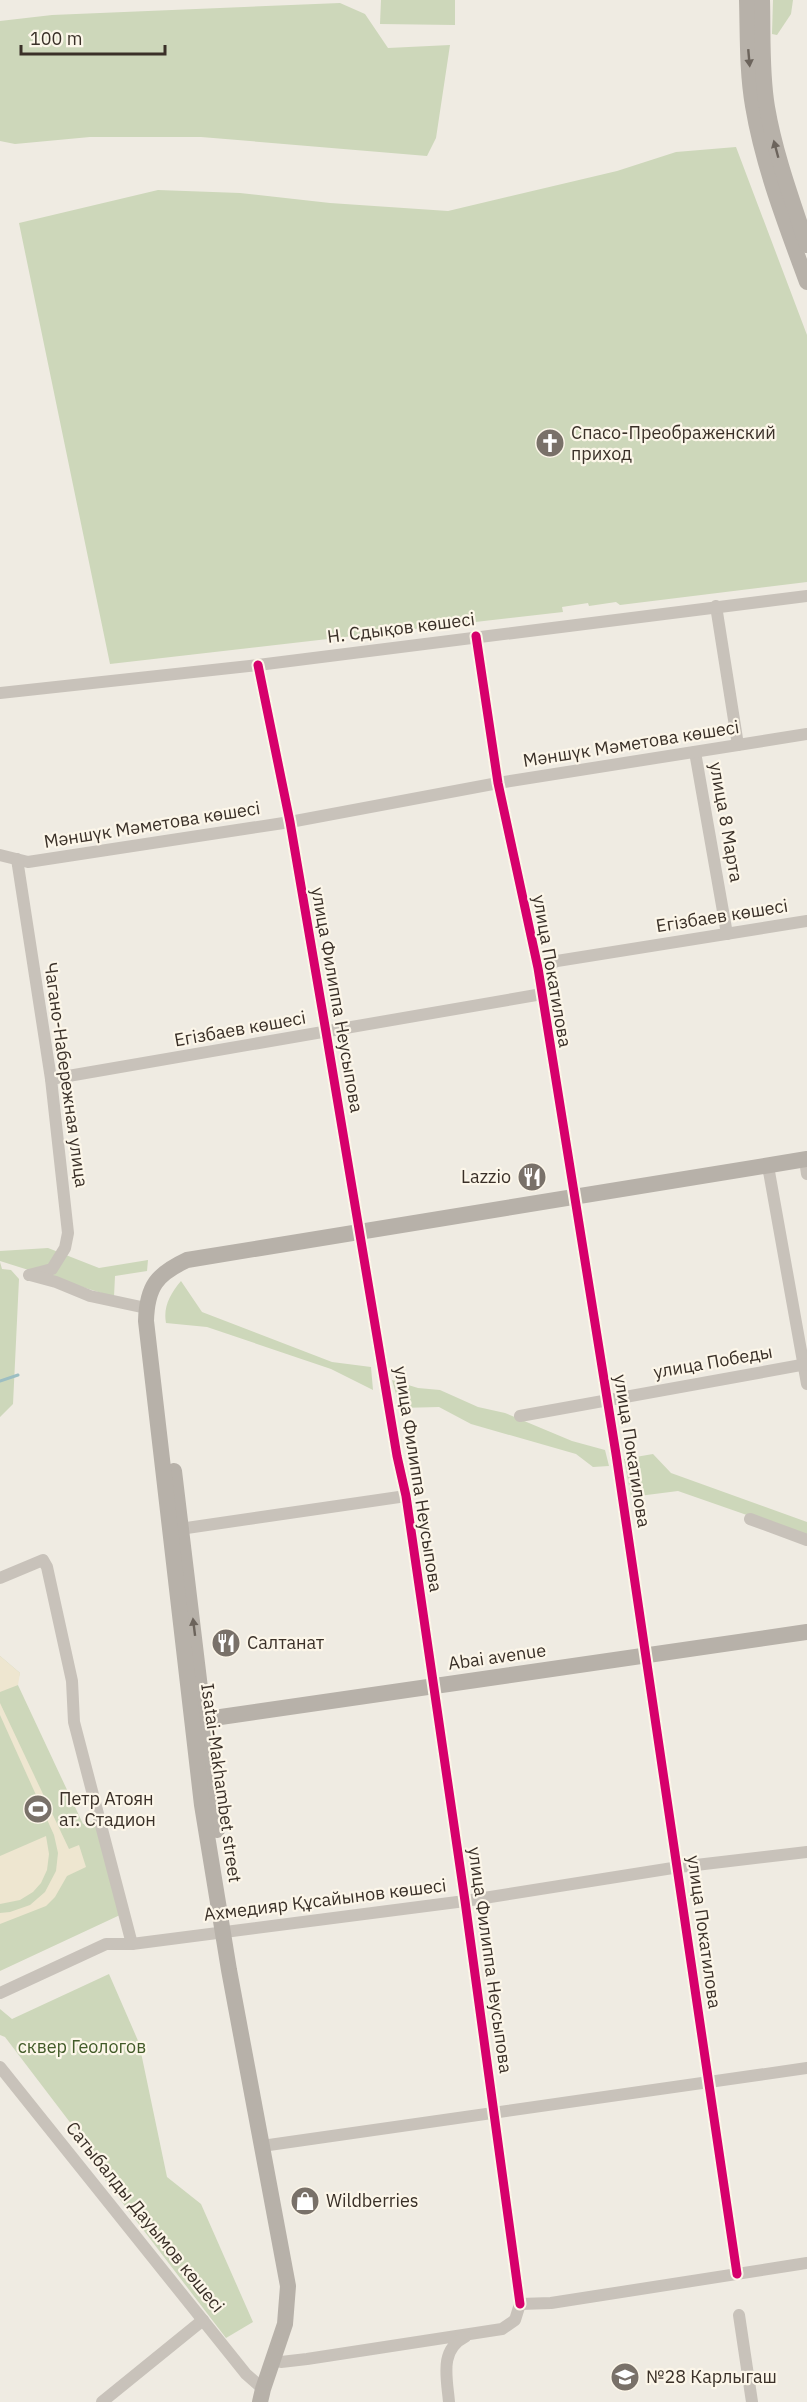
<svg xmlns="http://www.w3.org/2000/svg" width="807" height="2402" viewBox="0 0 807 2402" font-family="'IBM Plex Sans',sans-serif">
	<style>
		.green { fill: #cdd7ba }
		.plaza { fill: #eee6d0 }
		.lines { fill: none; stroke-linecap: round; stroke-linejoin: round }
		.stream { stroke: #9cbec2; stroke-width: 3 }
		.minor { stroke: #c8c2ba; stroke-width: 12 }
		.major { stroke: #b7b1a9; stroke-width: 16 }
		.cycleway-casing { stroke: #fcf6e9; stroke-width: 13 }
		.cycleway { stroke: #d6006c; stroke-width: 9 }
		.oneway { fill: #6c645c }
		.labels { text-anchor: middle; stroke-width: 4.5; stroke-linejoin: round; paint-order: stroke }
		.poi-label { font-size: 18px; fill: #3a3028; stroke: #fcf6e9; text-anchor: start }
		.street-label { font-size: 18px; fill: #3a3028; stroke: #fcf6e9 }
		.park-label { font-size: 18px; fill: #425b29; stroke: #fcf6e9 }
	</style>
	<rect width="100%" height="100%" fill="#efebe2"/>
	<!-- green -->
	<g class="green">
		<path d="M381 0H455V25L380 24Z"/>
		<path d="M773 0H793L791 14 777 35 772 34Z"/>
		<path d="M340 3 365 14 388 48 450 45 436 138 427 156 201 137H90L15 144 0 141V21L52 15Z"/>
		<path d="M736 147 807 335V582L620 605 616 602 589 606 588 603 562 607 563 612 110 664 19 223 158 190 240 193 330 203 448 211 617 171 676 152Z"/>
		<path d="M48 1248 99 1268 148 1260 147 1271 115 1276 114 1297 0 1261V1251Z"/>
		<path d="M0 1262 2 1269 11 1270 19 1279 13 1404 0 1417Z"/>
		<path d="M181 1281 202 1312 332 1362 371 1367 373 1390 331 1369 207 1327 166 1323C163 1307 170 1294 181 1281Z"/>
		<path d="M392 1380 418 1388 440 1390 478 1407 505 1413 572 1441 605 1450 609 1466 593 1467 576 1454 471 1424 439 1407 400 1408Z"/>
		<path d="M653 1454 671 1473 807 1522V1536L678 1491 631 1497 624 1459Z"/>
		<path d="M0 1656 20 1673 17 1683 83 1824 96 1820 120 1915 0 1971Z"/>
		<path d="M109 1974 139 2043 167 2177 201 2204 253 2322 226 2338 89 2159 92 2153 88 2146 5 2037 0 2035V2009L12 2019Z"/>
	</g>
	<!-- plaza -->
	<g class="plaza">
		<path d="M0 1656 20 1673 18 1685 0 1692Z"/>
		<path d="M0 1703 69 1849 79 1845 86 1867 67 1876 55 1897 46 1906 0 1924V1913L10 1912 30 1905 45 1892 56 1871 58 1853 54 1835 0 1715Z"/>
		<path d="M46 1836 49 1854 47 1870 41 1883 33 1892 20 1900 0 1904V1856Z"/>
	</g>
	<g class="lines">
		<!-- stream -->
		<path class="stream" d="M0 1381 18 1375"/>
		<!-- minor -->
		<g class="minor">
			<path d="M716 606 738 745"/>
			<path d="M476 636 498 783 538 968 616 1454 737 2274"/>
			<path d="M258 665 290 822 326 1032 397 1456 406 1496 465 1901 520 2304"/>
			<path d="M0 693 258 665 807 596"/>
			<path d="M695 752 727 934"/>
			<path d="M0 855 28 862 290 822 498 783 807 734"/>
			<path d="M17 859 51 1079 68 1233 65 1248 52 1269 29 1275"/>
			<path d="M538 968 557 961 807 921"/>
			<path d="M51 1079 542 994"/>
			<path d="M805 1160 807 1174"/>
			<path d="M768 1166 807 1384"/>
			<path d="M30 1275 56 1282 90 1296 146 1308"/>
			<path d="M520 1416 807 1364"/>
			<path d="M750 1519 807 1540"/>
			<path d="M173 1530 406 1496"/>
			<path d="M0 1578 43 1560 47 1567 72 1681 74 1722 132 1944"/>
			<path d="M0 1993 106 1944H132L465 1901 679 1867 807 1852"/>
			<path d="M0 2067 246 2374 263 2389"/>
			<path d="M262 2146 807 2068"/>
			<path d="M739 2315 752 2402"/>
			<path d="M272 2360 281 2362 307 2359 502 2329 515 2320 520 2304 551 2303 807 2263"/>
			<path d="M102 2402 203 2320"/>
			<path d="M449 2402C447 2378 439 2350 465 2337"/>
		</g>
		<!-- major -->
		<g class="major">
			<path d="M747 0C748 35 747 71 753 106 763 166 786 225 807 282"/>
			<path d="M762 0C763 35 761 72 767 107 775 154 792 200 807 245"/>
			<path d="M174 1471 217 1830"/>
			<path d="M193 1721 807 1632"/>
			<path d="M260 2402 263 2389 285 2324 288 2286 229 1970 202 1805 146 1321C147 1286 157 1274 187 1260L807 1159"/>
		</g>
		<!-- cycleway casing -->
		<g class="cycleway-casing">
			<g id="cycleway">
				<path d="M476 636 498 783 538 968 616 1454 737 2274"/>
				<path d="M258 665 290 822 326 1032 397 1456 406 1496 465 1901 520 2304"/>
			</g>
		</g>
		<!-- cycleway -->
		<use href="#cycleway" class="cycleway"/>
	</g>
	<!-- one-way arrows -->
	<defs><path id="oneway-solid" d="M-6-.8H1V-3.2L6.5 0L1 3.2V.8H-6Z" transform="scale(1.5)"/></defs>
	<g class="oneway">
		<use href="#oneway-solid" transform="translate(749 58) rotate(85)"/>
		<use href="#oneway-solid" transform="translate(776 149) rotate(-105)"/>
		<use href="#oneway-solid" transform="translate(194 1627) rotate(-97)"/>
	</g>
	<!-- icons -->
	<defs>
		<g id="church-disc" transform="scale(1.5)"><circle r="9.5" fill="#797169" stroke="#fcf6e9"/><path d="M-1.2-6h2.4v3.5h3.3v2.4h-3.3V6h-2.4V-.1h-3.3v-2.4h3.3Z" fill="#fff"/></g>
		<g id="restaurant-disc" transform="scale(1.5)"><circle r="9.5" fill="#797169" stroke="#fcf6e9"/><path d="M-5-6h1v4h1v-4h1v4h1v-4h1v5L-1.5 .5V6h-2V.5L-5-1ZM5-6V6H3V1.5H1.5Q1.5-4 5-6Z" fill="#fff"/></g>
		<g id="stadium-disc" transform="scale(1.5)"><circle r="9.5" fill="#797169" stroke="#fcf6e9"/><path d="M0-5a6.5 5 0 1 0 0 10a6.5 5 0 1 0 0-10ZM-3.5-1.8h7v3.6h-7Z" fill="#fff"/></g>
		<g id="shop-disc" transform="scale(1.5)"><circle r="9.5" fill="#797169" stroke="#fcf6e9"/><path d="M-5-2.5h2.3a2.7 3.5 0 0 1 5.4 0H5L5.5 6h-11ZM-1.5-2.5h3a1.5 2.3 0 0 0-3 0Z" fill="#fff"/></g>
		<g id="school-disc" transform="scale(1.5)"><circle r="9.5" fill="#797169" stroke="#fcf6e9"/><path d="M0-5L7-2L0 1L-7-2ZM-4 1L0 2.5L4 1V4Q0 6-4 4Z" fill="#fff"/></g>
	</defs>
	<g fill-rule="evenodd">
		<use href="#church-disc" x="550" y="443"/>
		<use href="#restaurant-disc" x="532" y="1177"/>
		<use href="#restaurant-disc" x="226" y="1643"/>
		<use href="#stadium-disc" x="38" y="1809"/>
		<use href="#shop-disc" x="305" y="2201"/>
		<use href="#school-disc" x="625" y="2377"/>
	</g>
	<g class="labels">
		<!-- poi labels -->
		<g class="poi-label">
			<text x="571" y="439">Спасо-Преображенский<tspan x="571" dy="21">приход</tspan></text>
			<text x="511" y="1183" text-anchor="end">Lazzio</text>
			<text x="247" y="1649">Салтанат</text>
			<text x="59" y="1805">Петр Атоян<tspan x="59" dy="21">ат. Стадион</tspan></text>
			<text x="326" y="2207">Wildberries</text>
			<text x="646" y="2383">№28 Карлыгаш</text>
		</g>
		<!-- street labels -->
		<g class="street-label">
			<text transform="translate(401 628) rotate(-7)" y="6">Н. Сдықов көшесі</text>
			<text transform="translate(631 744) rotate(-9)" y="6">Мәншүк Мәметова көшесі</text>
			<text transform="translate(726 822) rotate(80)" y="6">улица 8 Марта</text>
			<text transform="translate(152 825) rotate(-9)" y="6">Мәншүк Мәметова көшесі</text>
			<text transform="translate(722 916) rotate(-9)" y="6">Егізбаев көшесі</text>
			<text transform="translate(552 971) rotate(80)" y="6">улица Покатилова</text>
			<text transform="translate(337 1000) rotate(80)" y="6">улица Филиппа Неусыпова</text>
			<text transform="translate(240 1029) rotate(-10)" y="6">Егізбаев көшесі</text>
			<text transform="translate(66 1075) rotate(82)" y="6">Чагано-Набережная улица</text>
			<text transform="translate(713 1362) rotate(-10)" y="6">улица Победы</text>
			<text transform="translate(632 1451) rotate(81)" y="6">улица Покатилова</text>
			<text transform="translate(418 1479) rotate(81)" y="6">улица Филиппа Неусыпова</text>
			<text transform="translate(497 1657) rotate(-8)" y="6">Abai avenue</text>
			<text transform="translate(221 1783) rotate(82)" y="6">Isatai-Makhambet street</text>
			<text transform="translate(325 1900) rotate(-7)" y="6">Ахмедияр Құсайынов көшесі</text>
			<text transform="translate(704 1932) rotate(82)" y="6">улица Покатилова</text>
			<text transform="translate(490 1960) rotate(82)" y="6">улица Филиппа Неусыпова</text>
			<text transform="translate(145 2217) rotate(51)" y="6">Сатыбалды Дауымов көшесі</text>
		</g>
		<!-- park labels -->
		<g class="park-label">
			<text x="82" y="2053">сквер Геологов</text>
		</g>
	</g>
	<!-- scale -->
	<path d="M21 45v9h144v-9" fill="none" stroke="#3a3028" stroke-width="3"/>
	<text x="30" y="45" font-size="18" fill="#3a3028" stroke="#fcf6e9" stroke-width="4.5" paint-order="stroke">100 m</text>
</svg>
